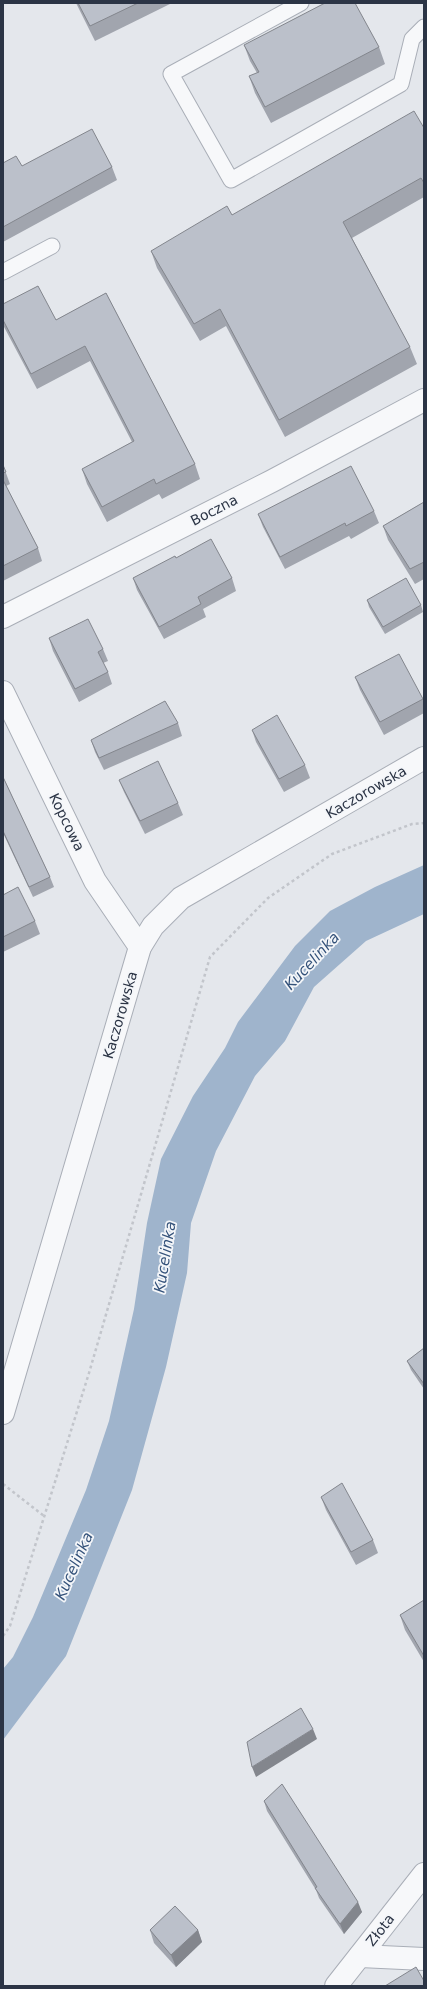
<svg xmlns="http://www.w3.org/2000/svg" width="427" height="1989" viewBox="0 0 427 1989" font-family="'DejaVu Sans',sans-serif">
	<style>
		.water { fill: #9fb4cc }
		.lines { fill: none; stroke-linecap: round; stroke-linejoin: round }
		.service-casing { stroke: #a9aeb7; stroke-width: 17 }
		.minor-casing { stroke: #a9aeb7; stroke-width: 24 }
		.path { stroke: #c2c5cb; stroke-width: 2.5; stroke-dasharray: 3 3; stroke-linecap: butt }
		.service { stroke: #f7f8fa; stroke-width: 15 }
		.minor { stroke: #f7f8fa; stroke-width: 22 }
		.wall { fill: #a1a5ae }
		.shaded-wall { fill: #83868d }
		.building { fill: #bbc0ca; stroke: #83868d }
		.labels { text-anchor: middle; stroke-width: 3.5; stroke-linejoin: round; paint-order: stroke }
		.street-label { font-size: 14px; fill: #2b3445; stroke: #f4f6f9 }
		.water-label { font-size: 15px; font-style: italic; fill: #34527a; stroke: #f4f6f9 }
	</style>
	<rect width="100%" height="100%" fill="#e4e7ec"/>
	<!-- water -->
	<path class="water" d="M424 865V914L366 941 314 987 285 1041 255 1076 216 1151 191 1223 187 1273 166 1367 132 1490 66 1656 3 1740V1669L13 1657 33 1617 86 1490 109 1421 134 1309 147 1223 161 1159 193 1096 225 1048 238 1022 295 946 330 911 375 887Z"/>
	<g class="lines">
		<!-- service casing -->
		<g class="service-casing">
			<g id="service">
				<path d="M301 3 171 74 231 180 401 84 412 39 424 27"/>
				<path d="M3 272 52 246"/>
			</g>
		</g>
		<!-- minor casing -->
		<g class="minor-casing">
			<g id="minor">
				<path d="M3 617 272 481 424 400"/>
				<path d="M3 692 95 881 140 947"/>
				<path d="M3 1413 140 947 153 926 181 898 424 758"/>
				<path d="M360 1956 424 1959"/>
				<path d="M336 1986 424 1874"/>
			</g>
		</g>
		<!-- path -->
		<g class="path">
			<path d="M3 1484 44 1516"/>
			<path d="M3 1636 10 1626 89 1373 210 957 268 898 332 854 412 824 424 823"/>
		</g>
		<!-- service -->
		<use href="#service" class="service"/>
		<!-- minor -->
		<use href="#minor" class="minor"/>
	</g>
	<!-- wall -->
	<g class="wall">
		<path d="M76 3H172L95 41Z"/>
		<path d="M244 45 379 47 385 64 271 123 255 93 249 76 257 73 250 61Z"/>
		<path d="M424 128V197L352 238 410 347 417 364 285 437 226 326 200 341 157 268 151 251 232 215Z"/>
		<path d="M3 163 22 166 112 167 117 180 3 242Z"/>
		<path d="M106 293 195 464 200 479 162 499 159 494 107 522 87 484 82 469 132 442 90 361 37 389 3 325V304L56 320Z"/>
		<path d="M3 465 10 484 6 486 38 548 42 561 3 581Z"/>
		<path d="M424 502V579L415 584 388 540 383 526Z"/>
		<path d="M374 511 379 523 351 539 349 536 285 569 263 527 258 514Z"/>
		<path d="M176 558 232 578 236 591 203 609 206 617 164 639 137 590 133 578Z"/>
		<path d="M367 600 421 605 423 612 385 634 369 607Z"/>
		<path d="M49 638 103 649 108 661 103 663 108 672 112 684 79 702 53 651Z"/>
		<path d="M355 677 423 699 424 701V713L384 735 360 690Z"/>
		<path d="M178 723 182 736 104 770 95 752 91 740Z"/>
		<path d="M252 730 305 765 310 778 284 792 256 742Z"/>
		<path d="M3 777 50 877 54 887 33 897 3 833Z"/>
		<path d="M119 780 178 803 183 815 145 834 124 792Z"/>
		<path d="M3 895 35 921 40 934 3 952Z"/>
		<path d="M424 1348V1389L411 1370 407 1361Z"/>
		<path d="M321 1497 373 1540 378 1553 356 1565 326 1510Z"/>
		<path d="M424 1600V1662L405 1630 400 1615Z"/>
		<path d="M264 1801 362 1912 344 1934 319 1898 316 1890 267 1811Z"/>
		<path d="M150 1930H198L202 1942 176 1967 154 1943Z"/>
	</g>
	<!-- shaded-wall -->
	<g class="shaded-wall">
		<path d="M313 1729 317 1739 256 1777 252 1767Z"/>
		<path d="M358 1902 362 1912 344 1934 340 1924Z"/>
		<path d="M198 1930 202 1942 176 1967 171 1955Z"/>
	</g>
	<!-- building -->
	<g class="building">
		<path d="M78 3H138L90 26Z"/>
		<path d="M325 3H355L379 47 265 107 249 76 259 72 244 45Z"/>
		<path d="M414 111 424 128V183L421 178 343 222 410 347 279 420 220 309 194 324 151 251 227 206 232 215Z"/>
		<path d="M92 129 112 167 3 227V163L16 156 22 166Z"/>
		<path d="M38 286 56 320 106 293 195 464 156 484 154 479 102 507 82 469 134 441 85 346 31 374 3 320V304Z"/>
		<path d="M3 465 6 472 3 473Z"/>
		<path d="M351 466 374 511 346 526 345 523 280 557 258 514Z"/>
		<path d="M3 480 38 548 3 566Z"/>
		<path d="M424 502V562L410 569 383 526Z"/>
		<path d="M211 539 232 578 198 597 201 604 159 627 133 578 175 556 176 558Z"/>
		<path d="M406 578 421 605 383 627 367 600Z"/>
		<path d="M88 619 103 649 98 652 108 672 75 689 49 638Z"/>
		<path d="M399 654 423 699 380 722 355 677Z"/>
		<path d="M165 701 178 723 99 758 91 740Z"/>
		<path d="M277 715 305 765 279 779 252 730Z"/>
		<path d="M158 761 178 803 140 821 119 780Z"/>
		<path d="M3 777 50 877 29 887 3 831Z"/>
		<path d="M18 887 35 921 3 937V895Z"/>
		<path d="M424 1348V1384L407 1361Z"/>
		<path d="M342 1483 373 1540 351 1552 321 1497Z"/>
		<path d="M424 1600V1656L400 1615Z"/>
		<path d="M301 1708 313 1729 252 1767 247 1742Z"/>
		<path d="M282 1784 358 1902 340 1924 315 1888 317 1887 264 1801Z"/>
		<path d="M175 1906 198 1930 171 1955 150 1930Z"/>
		<path d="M416 1967 424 1981V1986H385Z"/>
	</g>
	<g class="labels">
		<!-- street labels -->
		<g class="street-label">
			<text transform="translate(214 510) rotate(-27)" y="5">Boczna</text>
			<text transform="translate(366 792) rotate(-30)" y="5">Kaczorowska</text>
			<text transform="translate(67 822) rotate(64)" y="5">Kopcowa</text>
			<text transform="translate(120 1015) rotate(-74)" y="5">Kaczorowska</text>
			<text transform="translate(380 1930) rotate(-52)" y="5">Złota</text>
		</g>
		<!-- water labels -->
		<g class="water-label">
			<text transform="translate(312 961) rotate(-47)" y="5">Kucelinka</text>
			<text transform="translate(165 1257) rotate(-81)" y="5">Kucelinka</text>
			<text transform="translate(74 1566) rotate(-66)" y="5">Kucelinka</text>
		</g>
	</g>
	<!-- border -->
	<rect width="427" height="1989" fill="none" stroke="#2b3445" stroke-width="8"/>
</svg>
